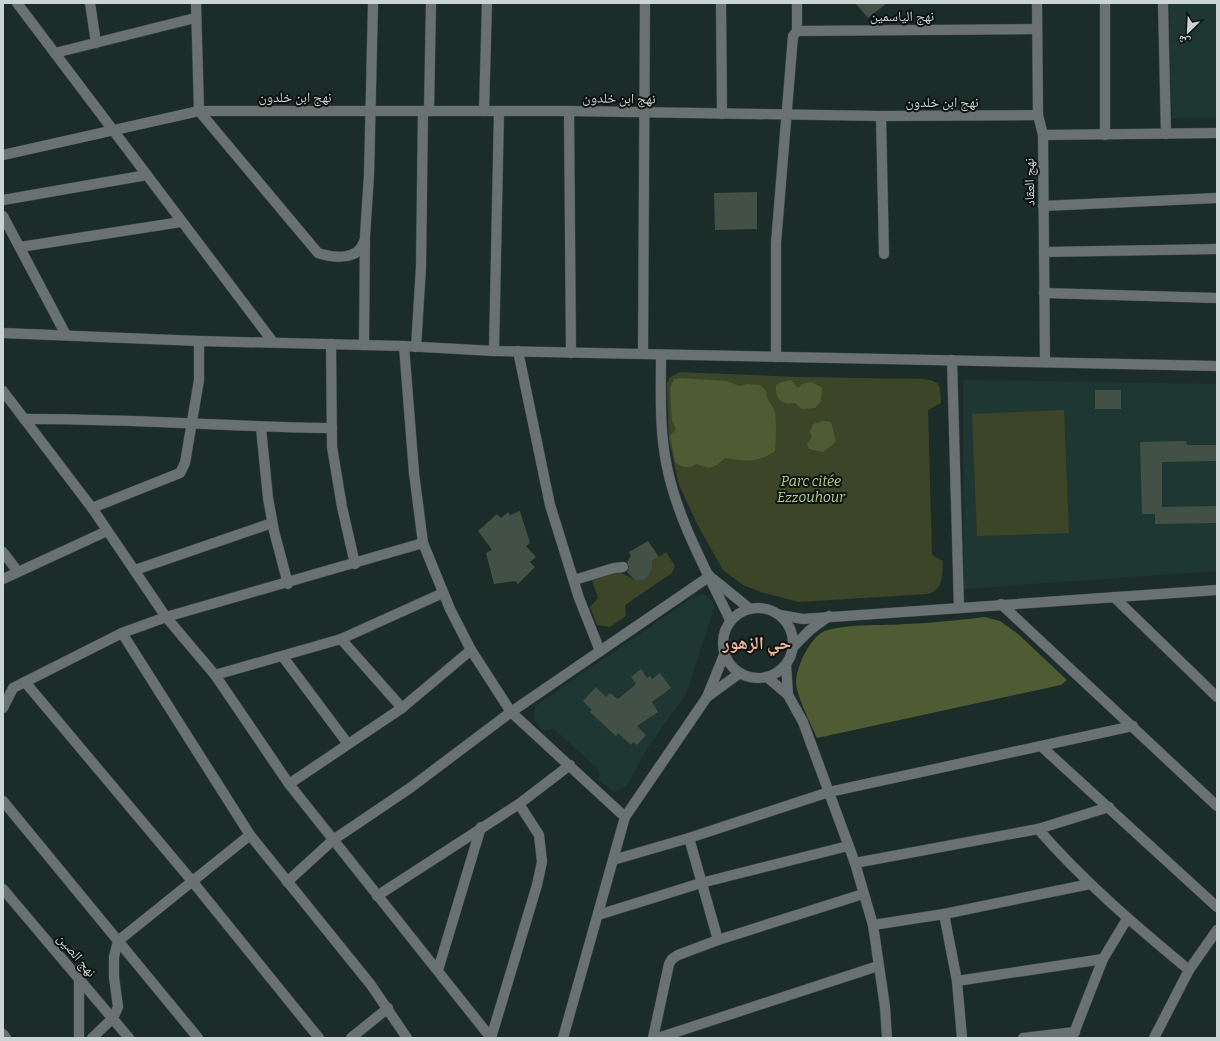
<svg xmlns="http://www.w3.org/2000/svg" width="1220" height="1041" viewBox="0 0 1220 1041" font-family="Bitter,'Noto Naskh Arabic',serif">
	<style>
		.built { fill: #1e3732 }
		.green { fill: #3c4528 }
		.forest { fill: #4e5b33 }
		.building { fill: #435046 }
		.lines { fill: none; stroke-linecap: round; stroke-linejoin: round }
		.minor-casing { stroke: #384744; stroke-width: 11 }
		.minor { stroke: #697172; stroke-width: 10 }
		.labels { text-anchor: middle; stroke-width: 4; stroke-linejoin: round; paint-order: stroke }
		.street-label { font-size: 14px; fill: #cad4d2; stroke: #0c1311 }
		.park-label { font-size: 14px; font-style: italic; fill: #b8cf8c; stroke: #0c1311 }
		.district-label { font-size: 18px; font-weight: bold; fill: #f5b6a0; stroke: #0c1311 }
	</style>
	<rect width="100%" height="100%" fill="#1c2c29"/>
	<!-- built -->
	<g class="built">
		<path d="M1169 3H1217V118H1172Z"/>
		<path d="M963 380 1217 384V571L964 589Z"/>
		<path d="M704 594 713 602 714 609 686 694 650 744 626 787 614 792 598 780 600 774 598 769 554 729 542 731 534 719 535 706 693 597Z"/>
	</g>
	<!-- green -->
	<g class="green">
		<path d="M679 372 800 377 923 379C942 381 940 387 941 403L928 410 932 555 943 561C942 574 944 590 928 594L799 602 761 592 743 585 723 570 697 524 679 485 669 440 667 384 669 378Z"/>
		<path d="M1064 410 1069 533 977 536 972 414Z"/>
		<path d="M666 552 675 566 672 573 625 605 626 616 610 627 597 625 590 607 598 598 591 578 618 571 635 580H643L651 573V562Z"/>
	</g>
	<!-- forest -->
	<g class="forest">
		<path d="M681 378 727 381 739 386 747 384 760 385 766 391C767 403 771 401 774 410 777 418 776 442 775 451 756 464 746 461 725 458 714 468 711 470 697 464 687 469 683 468 675 462L670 436 676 429 672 421 670 389 674 379Z"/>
		<path d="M791 380 798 388C806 379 814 382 822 388L821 401 815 408 802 409 795 403C781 406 775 399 776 385L782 382Z"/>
		<path d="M823 421 831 422 836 442 823 452 809 449 807 444 812 437 810 432 813 424Z"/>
		<path d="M985 617 1000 621 1018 634 1067 680 1061 685 817 738C811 724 797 697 796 683 796 668 808 642 821 633 837 623 886 626 906 624 933 623 959 620 985 617Z"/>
	</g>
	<!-- building -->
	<g class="building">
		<path d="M855 3H887L868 18Z"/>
		<path d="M757 192V229L715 230 714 193Z"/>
		<rect x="1095" y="390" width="26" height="19"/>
		<path d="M1186 441 1187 445H1217V461L1162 462V507L1217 506V523L1155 524V514H1142L1140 442Z"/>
		<path d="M520 511 530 543 526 546 536 557 530 562 535 567 518 584 515 581 494 584 486 553 492 550 478 531 497 514 501 518 508 512 510 515Z"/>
		<path d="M648 541 659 557 652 561V569L649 576 643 580H635L627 572 629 567 627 562 631 556 629 552Z"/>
		<path d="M641 669 647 678 650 676 652 679 660 673 671 688 652 702 658 712 637 726 646 735 637 745 633 742 631 745 618 733 616 736 590 712 592 710 583 701 596 687 606 697 610 693 618 699 636 684 631 677Z"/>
	</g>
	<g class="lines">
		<!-- minor casing -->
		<g class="minor-casing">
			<g id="minor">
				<path d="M17 3 273 342"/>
				<path d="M90 3 96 43"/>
				<path d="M721 3 722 114"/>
				<path d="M797 3V31L1036 29"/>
				<path d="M1037 3 1038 115 1043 135 1045 362"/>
				<path d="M1105 3V135"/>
				<path d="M1163 3 1166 134"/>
				<path d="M55 53 195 18"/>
				<path d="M199 111H569L881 116 1038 115"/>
				<path d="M199 111 318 253C333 258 359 261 364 241"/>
				<path d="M429 111 431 3"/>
				<path d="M484 111 487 3"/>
				<path d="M569 111 571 353"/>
				<path d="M881 116 884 254"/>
				<path d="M1043 135 1217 133"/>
				<path d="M3 155 199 111 196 3"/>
				<path d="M3 200 147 175"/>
				<path d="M1043 206 1217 198"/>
				<path d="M3 216 66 335"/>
				<path d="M20 247 181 222"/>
				<path d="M1044 252 1217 249"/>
				<path d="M1044 293 1217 298"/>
				<path d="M3 333 199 341 404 346 494 351 1217 366"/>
				<path d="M331 344 332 447 342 507 355 564"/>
				<path d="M364 345 365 236 369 175 373 3"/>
				<path d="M404 346 414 473 423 543 450 609 471 650 511 712 625 817 707 697 724 655"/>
				<path d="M416 347 421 267 423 111"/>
				<path d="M494 351 499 111"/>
				<path d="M518 351 550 505 579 598 600 651"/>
				<path d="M643 353 645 3"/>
				<path d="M661 355C661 392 659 430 667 467 678 521 707 571 730 620"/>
				<path d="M776 357V243L793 36 797 31"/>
				<path d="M952 360 959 608"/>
				<path d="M3 391 92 508 166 617 215 675 289 784 491 1038"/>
				<path d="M24 419C126 418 229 427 332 428"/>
				<path d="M261 428 268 498 274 531 288 584"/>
				<path d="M92 508 180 473 185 463 199 380V341"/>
				<path d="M3 552 18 572"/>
				<path d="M135 570 272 523"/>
				<path d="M3 579 107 531"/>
				<path d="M713 579 750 609"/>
				<path d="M574 580 614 568 623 567"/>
				<path d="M1114 597 1217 697"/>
				<path d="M1001 604 1217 806"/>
				<circle cx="758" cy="643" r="35"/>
				<path d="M780 615 803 619 1217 590"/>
				<path d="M122 633 250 835 371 985 407 1038"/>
				<path d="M341 639 402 708"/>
				<path d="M793 647 810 630 829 616"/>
				<path d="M283 657 348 744"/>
				<path d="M786 664 788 695"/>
				<path d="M215 675 341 639 443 593"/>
				<path d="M767 677 788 695 803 722 855 863 873 925 885 1007 887 1038"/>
				<path d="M25 682 192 881 319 1038"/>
				<path d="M707 697 740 673"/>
				<path d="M3 708 13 688 122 633 166 617 423 543"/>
				<path d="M1042 747 1217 907"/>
				<path d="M289 784 402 708 471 650"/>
				<path d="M3 801 198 1038"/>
				<path d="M1038 829C1084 882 1136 926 1189 970"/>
				<path d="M689 838 718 940"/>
				<path d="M613 860 689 838 829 792 1133 726"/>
				<path d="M855 863 1038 829 1109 807"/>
				<path d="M287 882 333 840 410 788 511 712 710 576"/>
				<path d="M3 889 129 1038"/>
				<path d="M377 896 519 804 570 765"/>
				<path d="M944 914 957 981 962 1038"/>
				<path d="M598 915 701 883 848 846"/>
				<path d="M873 925 944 914 1090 884"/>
				<path d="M438 970 481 827"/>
				<path d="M79 978V1038"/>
				<path d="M957 981 1103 959"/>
				<path d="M3 1034 6 1038"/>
				<path d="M92 1038 113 1018 118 1007 114 977V957L118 941 250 835"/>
				<path d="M351 1038 388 1008"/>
				<path d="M491 1038 537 885 542 862 539 835 519 804"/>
				<path d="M563 1038 625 817"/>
				<path d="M653 1038 669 964 672 959 678 955 718 940 863 894"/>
				<path d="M658 1038 878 966"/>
				<path d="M1023 1038 1075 1032"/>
				<path d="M1072 1038 1103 959 1127 919"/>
				<path d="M1154 1038 1189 970 1217 930"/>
			</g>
		</g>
		<!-- minor -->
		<use href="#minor" class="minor"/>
	</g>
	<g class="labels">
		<!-- street labels -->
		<g class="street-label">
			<text x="902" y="21">نهج الياسمين</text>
			<text x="295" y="102">نهج ابن خلدون</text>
			<text transform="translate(619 98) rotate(1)" y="5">نهج ابن خلدون</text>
			<text x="942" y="107">نهج ابن خلدون</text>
			<text transform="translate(1029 182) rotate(-91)" y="5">نهج العقاد</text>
			<text transform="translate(77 955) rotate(50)" y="5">نهج الصين</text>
		</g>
		<!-- park labels -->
		<g class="park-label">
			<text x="811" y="486">Parc citée<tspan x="811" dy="16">Ezzouhour</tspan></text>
		</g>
		<!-- district labels -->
		<g class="district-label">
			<text x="757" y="649">حي الزهور</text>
		</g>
	</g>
	<!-- border -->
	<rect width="1220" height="1041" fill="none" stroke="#cad4d2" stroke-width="8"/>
	<!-- north arrow -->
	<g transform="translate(1188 32) rotate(204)" stroke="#0c1311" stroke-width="3" paint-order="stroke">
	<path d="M0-3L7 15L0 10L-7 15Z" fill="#cad4d2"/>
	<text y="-6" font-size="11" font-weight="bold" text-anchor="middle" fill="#cad4d2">ش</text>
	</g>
</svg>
